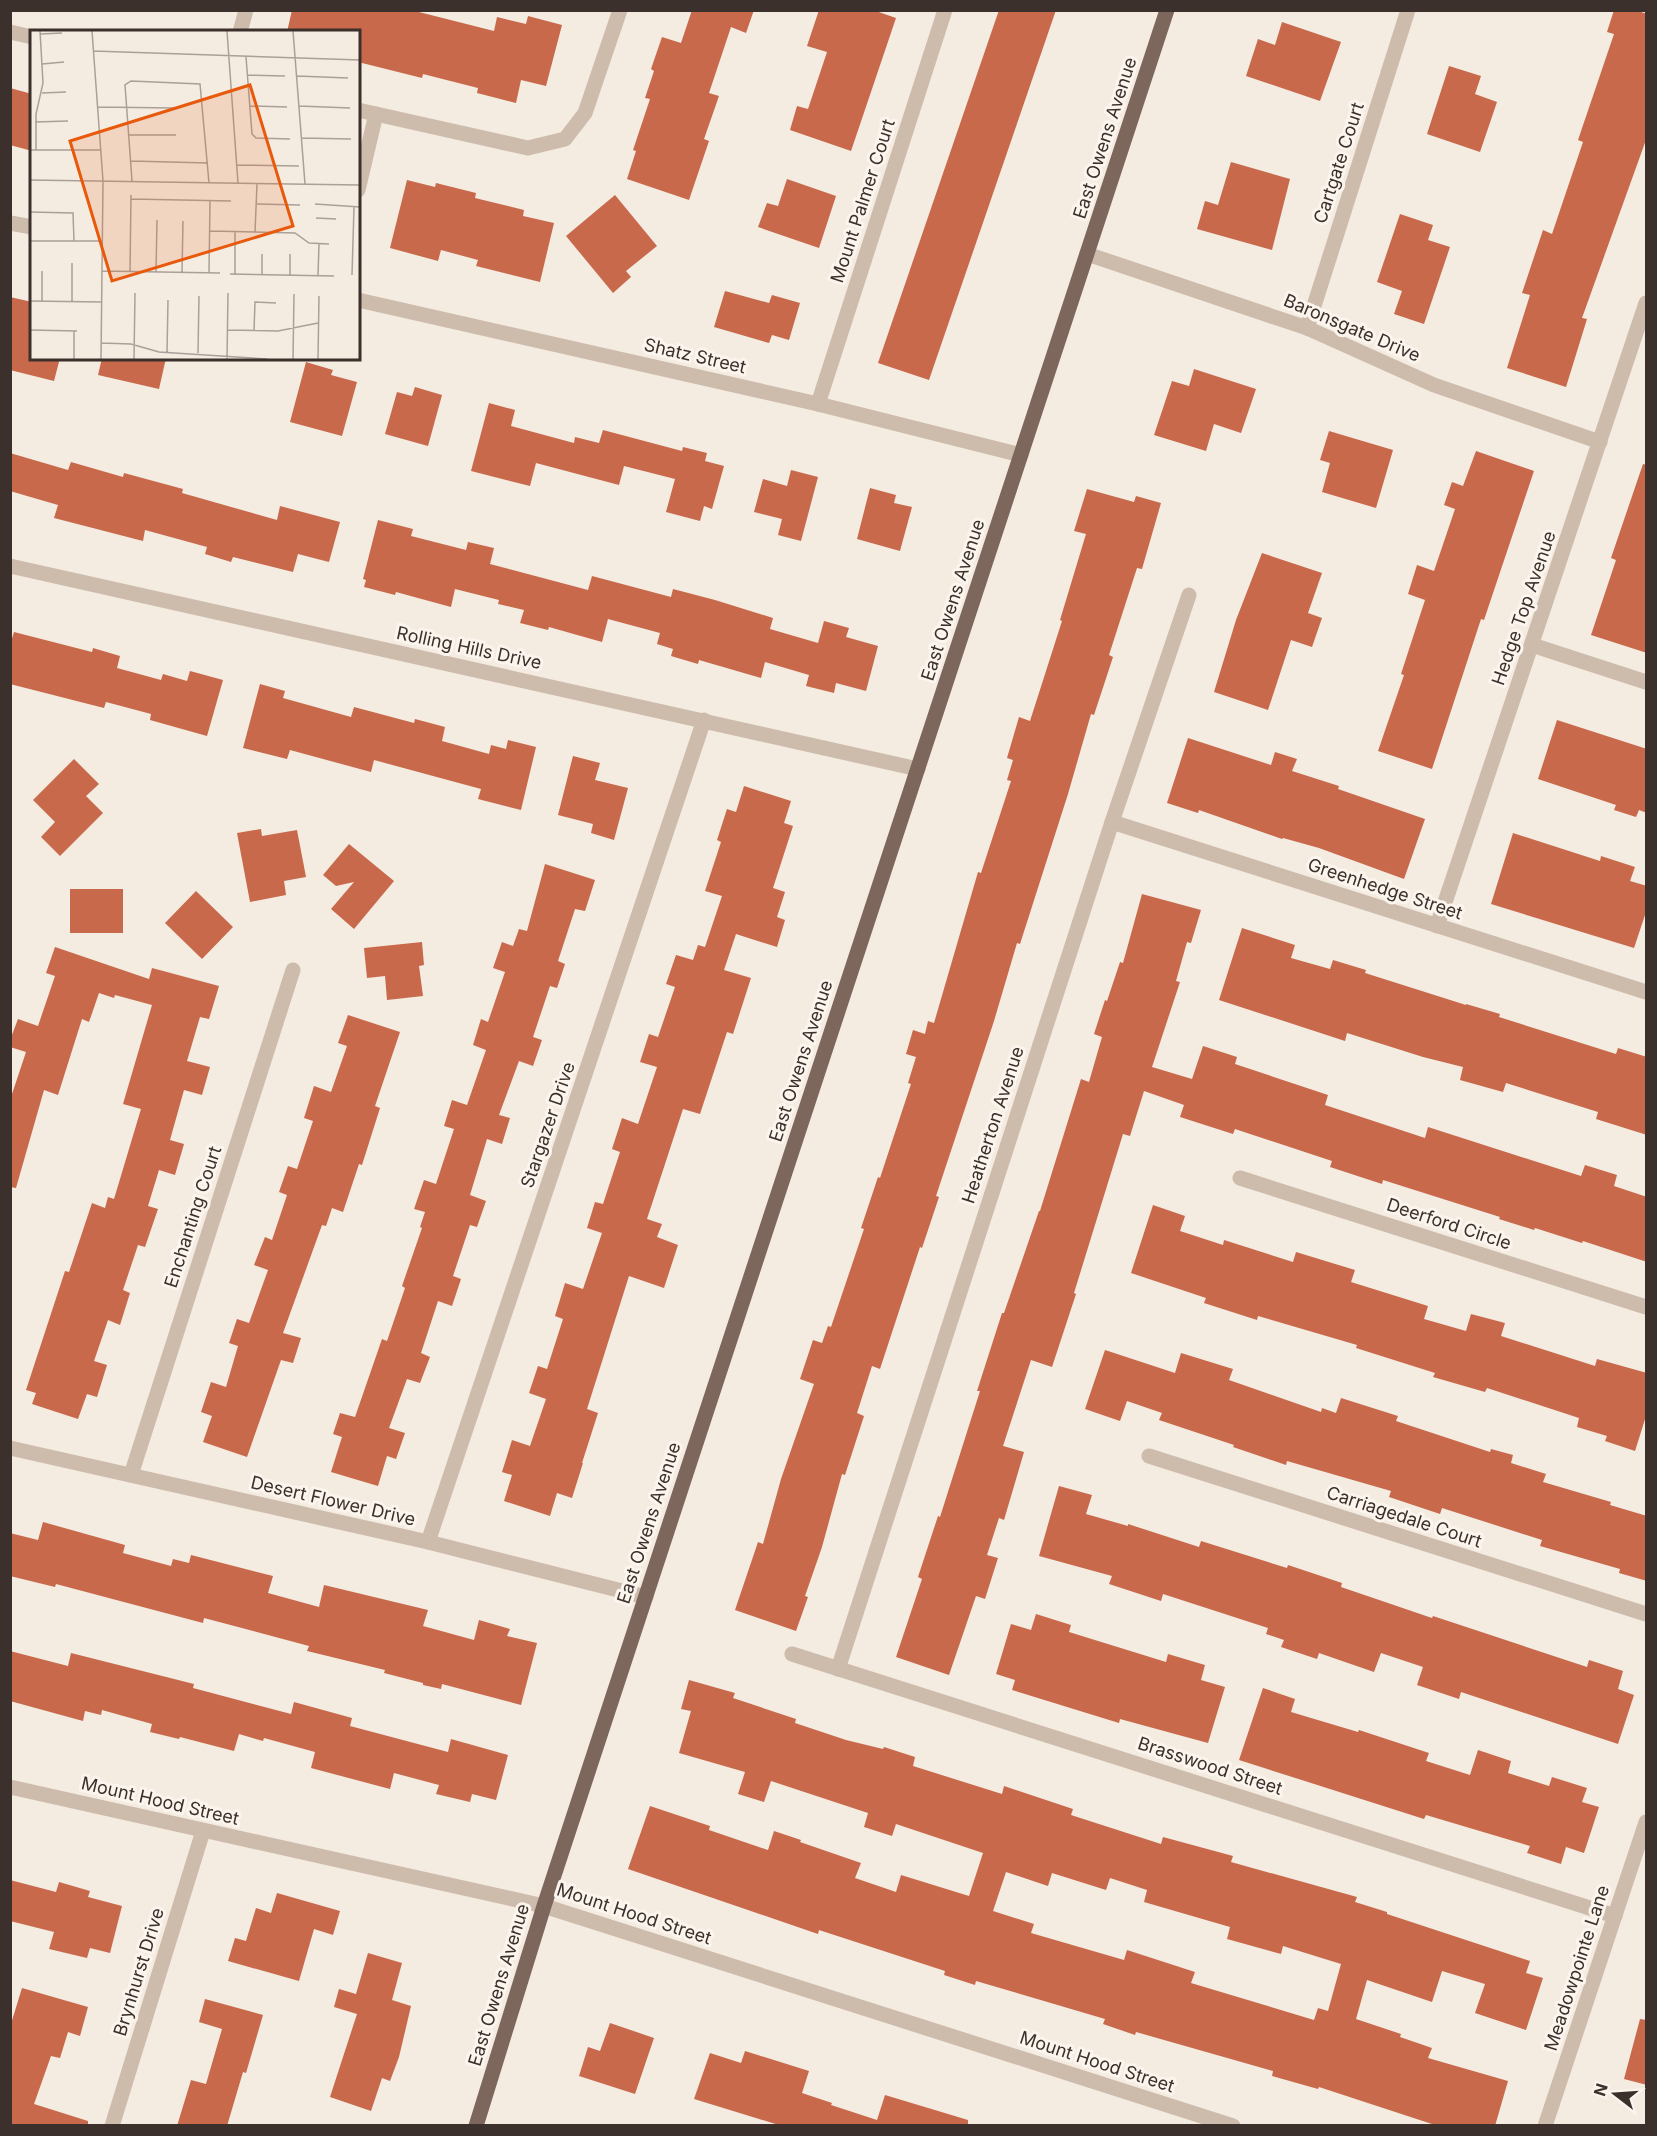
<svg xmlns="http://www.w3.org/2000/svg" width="1657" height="2136" viewBox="0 0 1657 2136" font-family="Inter,sans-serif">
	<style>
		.building { fill: #c8694b; fill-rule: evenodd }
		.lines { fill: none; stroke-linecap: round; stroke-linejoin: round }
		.minor { stroke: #cdbbac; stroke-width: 15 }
		.major { stroke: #7d675c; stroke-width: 15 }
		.labels { text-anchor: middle; stroke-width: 6; stroke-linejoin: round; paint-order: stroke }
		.street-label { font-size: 18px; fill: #3b302b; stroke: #fbf5ee }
		.inset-road { fill: none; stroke: #aaa098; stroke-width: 1.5 }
		.view { fill: #e8590c; fill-opacity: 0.15; stroke: #e8590c; stroke-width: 3 }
		.inset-edge { fill: none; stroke: #3b302b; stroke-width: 3 }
	</style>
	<rect width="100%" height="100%" fill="#f4ebe1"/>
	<!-- building -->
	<g class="building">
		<path d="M292 10H411L494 31 497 17 526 24 528 16 562 25 546 86 521 80 516 103 477 93 478 88 423 74 422 78 358 62V32H287Z"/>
		<path d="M692 10H754L746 33 731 27 709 93 719 96 704 139 709 141 689 200 627 179 636 151 633 150 650 99 645 98 654 71 651 69 662 37 681 43Z"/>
		<path d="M819 10H873L896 18 851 151 790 130 797 106 808 109 827 52 807 46Z"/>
		<path d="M999 10H1056L929 380 878 363Z"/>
		<path d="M1614 10H1635L1647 14V137L1582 318 1587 319 1566 387 1507 368 1530 295 1522 293 1543 230 1552 234 1583 142 1578 140 1614 34 1607 32Z"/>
		<path d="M1282 22 1341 42 1320 101 1246 76 1258 39 1275 45Z"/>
		<path d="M1449 66 1481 76 1475 94 1497 102 1480 152 1427 134Z"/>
		<path d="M10 88 32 94V151L10 145Z"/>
		<path d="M1231 162 1290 179 1272 250 1197 229 1205 201 1218 205Z"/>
		<path d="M787 179 836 196 819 248 758 227 767 203 778 206Z"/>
		<path d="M407 180 435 187 436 183 476 193 475 198 524 210 523 216 554 223 540 282 476 266 478 260 441 250 438 261 390 248Z"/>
		<path d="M615 195 657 246 626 271 631 277 613 293 566 236Z"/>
		<path d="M1400 214 1433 225 1428 240 1450 247 1424 324 1394 314 1402 291 1377 282Z"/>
		<path d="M725 291 769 303 772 295 800 303 789 340 772 335 769 343 714 327Z"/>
		<path d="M10 297 32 302V358H60L54 381 10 370Z"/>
		<path d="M102 358H166L159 389 98 375Z"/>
		<path d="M306 362 333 370 331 375 357 382 342 436 290 422Z"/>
		<path d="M1194 369 1256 389 1241 433 1214 424 1206 451 1154 435 1172 381 1189 386Z"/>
		<path d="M415 387 442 395 428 446 385 434 397 392 412 396Z"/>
		<path d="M489 403 515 410 511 426 574 443 575 437 599 443 603 430 682 451 683 447 707 453 705 461 724 466 712 509 704 506 700 521 666 512 675 479 624 466 619 485 536 463 530 486 471 471Z"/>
		<path d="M1329 431 1393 450 1376 508 1322 492 1330 463 1320 460Z"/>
		<path d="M1476 451 1534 471 1484 620 1481 619 1432 769 1378 751 1404 675 1401 674 1425 600 1408 594 1417 565 1434 571 1455 509 1444 505 1452 482 1463 486Z"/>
		<path d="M10 453 68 470 71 462 123 477 124 473 183 489 182 493 277 520 280 506 340 522 329 562 298 554 293 572 233 557 231 562 205 554 207 547 145 530 143 541 54 518 58 505 10 491Z"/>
		<path d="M1643 464 1647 465V653L1591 635 1616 560 1611 558Z"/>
		<path d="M791 470 818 477 801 541 778 535 782 519 754 512 763 479 787 486Z"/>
		<path d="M870 488 896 495 894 503 912 507 900 551 857 539Z"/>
		<path d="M1087 489 1134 502 1136 496 1161 503 1142 569 1137 568 1109 655 1113 657 1094 715 1091 714 1068 794 1020 944 1017 943 994 1021 936 1196 939 1197 922 1248 920 1247 880 1369 872 1366 857 1413 864 1416 845 1475 842 1474 822 1547 805 1596 808 1597 796 1631 735 1610 758 1542 763 1544 781 1479 814 1384 800 1379 813 1340 822 1343 828 1326 831 1327 864 1229 861 1228 878 1177 880 1178 911 1084 908 1083 916 1057 906 1054 913 1030 925 1034 928 1021 934 1023 978 872 981 873 1011 781 1007 780 1013 760 1007 758 1019 717 1030 721 1062 621 1060 620 1086 534 1074 531Z"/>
		<path d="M378 520 413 529 411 536 466 550 468 542 494 548 490 564 588 590 592 576 671 597 673 589 715 600 773 618 770 629 818 643 824 621 849 628 846 637 878 646 866 691 836 683 834 693 806 686 809 675 765 662 761 678 699 660 698 664 671 656 673 649 657 644 660 633 608 619 602 642 549 627 548 630 520 623 524 610 498 604 499 600 455 589 451 607 396 592 395 595 364 587 366 580 363 579Z"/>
		<path d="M1262 553 1322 573 1308 613 1322 618 1312 647 1291 640 1268 710 1214 692 1236 620Z"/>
		<path d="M14 632 92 652 93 648 120 656 117 668 161 680 163 674 187 681 190 671 223 680 207 736 150 720 151 714 106 702 104 708 10 684V645Z"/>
		<path d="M260 684 285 691 283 698 351 717 354 707 414 723 415 719 445 727 442 741 489 754 491 745 506 749 508 740 536 747 521 810 478 799 481 789 374 760 371 772 290 750 287 759 243 748Z"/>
		<path d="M1557 720 1647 749V813L1639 810 1636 817 1614 810 1616 805 1538 779Z"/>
		<path d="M1188 738 1271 765 1275 752 1297 759 1292 771 1339 786 1338 789 1425 819 1404 879 1319 848 1283 838 1282 839 1199 810 1198 813 1167 803Z"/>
		<path d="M573 756 600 763 595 780 628 788 614 840 591 833 593 824 558 815Z"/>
		<path d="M74 759 99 784 86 796 103 813 60 856 41 837 55 822 33 800Z"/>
		<path d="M744 786 791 801 784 823 793 826 773 888 785 892 777 917 785 920 777 947 736 934 724 970 751 978 733 1034 727 1032 700 1114 683 1109 647 1219 662 1224 657 1237 678 1245 664 1288 629 1276 587 1409 598 1413 582 1463H583L572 1498 557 1493 550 1516 504 1501 512 1475 502 1472 512 1440 530 1446 546 1399 529 1393 538 1366 547 1369 563 1319 555 1316 565 1283 583 1289 602 1233 587 1228 595 1202 603 1204 620 1152 612 1149 622 1118 638 1124 657 1067 640 1062 649 1034 658 1037 675 987 666 984 676 955 693 960 698 945 705 947 722 896 705 891 721 842 717 840 727 809 736 812Z"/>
		<path d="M261 829 262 836 297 830 306 877 284 881 286 895 250 902 237 833Z"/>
		<path d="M1513 833 1600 861 1601 856 1635 867 1630 881 1647 886V909L1634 948 1491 904Z"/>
		<path d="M349 844 394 881 354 929 331 909 354 882 336 886 323 875Z"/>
		<path d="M545 864 595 880 585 911 575 909 558 961 565 964 557 988 550 986 533 1037 542 1040 533 1066 519 1061 499 1115 510 1118 502 1144 487 1139 470 1195 486 1201 477 1227 470 1225 453 1276 461 1279 452 1306 438 1301 421 1353 430 1357 420 1383 407 1379 389 1428 405 1433 396 1459 387 1456 378 1486 331 1472 342 1437 333 1434 340 1413 355 1417 382 1339 387 1341 405 1288 402 1286 422 1228 420 1227 425 1212 414 1209 424 1180 436 1184 454 1129 444 1126 452 1100 467 1105 486 1050 473 1045 481 1019 488 1022 505 972 493 968 502 942 513 946 519 929 527 931Z"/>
		<rect x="70" y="889" width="53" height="44"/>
		<path d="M196 891 233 927 202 959 165 923Z"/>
		<path d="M1142 894 1201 910 1191 943 1187 942 1176 981 1180 982 1152 1067 1192 1079 1203 1046 1237 1057 1235 1064 1328 1095 1325 1105 1425 1138 1428 1127 1581 1176 1585 1165 1617 1175 1614 1186 1647 1197V1262L1583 1241 1582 1243 1535 1228 1534 1230 1499 1219 1500 1217 1383 1180 1382 1184 1330 1167 1332 1161 1235 1129 1233 1134 1180 1117 1184 1105 1144 1091 1130 1136 1123 1134 1074 1293 1076 1294 1052 1367 1031 1360 1003 1446 1024 1452 1004 1520 999 1518 987 1555 998 1558 985 1599 976 1596 949 1675 896 1657 922 1579 918 1577 938 1516 940 1517 980 1391H977L1002 1313H1004L1039 1211H1040L1081 1079 1089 1082 1102 1037 1094 1034 1105 1000 1107 1001 1120 962 1123 963Z"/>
		<path d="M1242 928 1295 945 1291 958 1330 969 1333 960 1366 970 1365 973 1466 1005V1004L1500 1014 1499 1017 1616 1054 1618 1048 1647 1057V1135L1596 1119 1598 1112 1506 1083 1503 1092 1460 1080 1463 1067 1423 1057 1347 1033 1345 1041 1219 1000Z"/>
		<path d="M422 942 424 965 419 966 423 996 387 1000 385 976 367 978 364 948Z"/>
		<path d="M55 947 149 979 152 968 219 986 209 1019 200 1017 187 1061 210 1067 202 1095 184 1090 170 1140 184 1144 175 1175 159 1170 148 1206 158 1209 145 1247 138 1245 123 1290 130 1293 120 1325 108 1320 94 1361 107 1365 97 1397 87 1394 78 1419 32 1404 36 1393 26 1390 65 1271 69 1272 92 1203 105 1208 108 1197 114 1199 141 1109 123 1104 152 1005 115 995 114 998 99 993 89 1022 82 1019 58 1095 44 1090 16 1188 10 1187V1100L26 1052 10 1047V1040L18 1019 38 1026 55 976 46 973Z"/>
		<path d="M348 1015 400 1032 375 1106 380 1108 362 1165 359 1164 343 1212 332 1208 326 1226 322 1225 283 1333 301 1338 293 1363 281 1360 247 1457 203 1442 212 1416 201 1412 211 1382 226 1387 238 1346 229 1343 237 1319 249 1323 268 1270 254 1265 265 1237 272 1240 287 1195 279 1192 288 1166 297 1169 313 1121 304 1118 314 1086 331 1092 347 1046 338 1043Z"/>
		<path d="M1153 1205 1185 1216 1180 1231 1223 1245 1224 1240 1293 1262 1296 1252 1355 1270 1351 1282 1428 1306 1424 1319 1466 1331 1471 1314 1505 1323 1501 1336 1595 1366 1597 1359 1647 1373V1413L1635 1451 1605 1441 1607 1436 1577 1427 1579 1418 1487 1388 1485 1392 1433 1377 1435 1373 1356 1348 1357 1345 1258 1316 1257 1320 1204 1303 1206 1298 1131 1273Z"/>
		<path d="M1105 1350 1175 1373 1181 1353 1233 1369 1229 1380 1321 1412 1322 1408 1336 1413 1341 1398 1398 1416 1396 1421 1490 1452 1491 1449 1513 1455 1511 1463 1546 1474 1543 1482 1611 1502 1610 1505 1647 1516V1581L1619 1573 1620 1569 1540 1546 1542 1540 1442 1508 1440 1514 1389 1497 1391 1491 1287 1461 1286 1465 1233 1447 1234 1445 1159 1420 1162 1413 1127 1401 1120 1421 1085 1409Z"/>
		<path d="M1059 1486 1092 1495 1086 1514 1128 1526V1524L1199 1547 1201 1541 1287 1568 1288 1565 1342 1583 1341 1587 1432 1618 1433 1616 1587 1667 1589 1660 1623 1671 1618 1689 1634 1695 1618 1744 1461 1692 1459 1699 1417 1685 1423 1667 1381 1653 1374 1672 1319 1653 1317 1659 1281 1647 1284 1640 1266 1634 1268 1628 1163 1594 1161 1601 1109 1584 1112 1576 1039 1556Z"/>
		<path d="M43 1522 125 1545 123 1553 171 1566 173 1559 189 1563 191 1555 273 1576 268 1593 319 1607 324 1585 428 1610 423 1626 474 1640 479 1620 510 1629 507 1636 537 1643 521 1705 442 1684 441 1689 423 1685V1683L384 1673 385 1670 307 1651 309 1646 204 1618 203 1623 56 1584 55 1587 10 1576V1533L38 1540Z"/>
		<path d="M1036 1614 1071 1625 1069 1632 1166 1662 1168 1654 1205 1665 1201 1680 1225 1687 1208 1743 1120 1719 1119 1723 1012 1690 1015 1680 996 1674 1011 1624 1031 1630Z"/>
		<path d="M10 1651 68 1666 71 1653 194 1684 193 1688 291 1714 294 1702 352 1718 350 1726 448 1752 451 1739 508 1755 496 1800 472 1794 470 1802 436 1794 439 1785 394 1773 390 1789 311 1768 315 1752 264 1738 263 1741 239 1734 234 1751 180 1737 179 1739 150 1732 152 1724 102 1710 101 1715 85 1711 83 1721 10 1701Z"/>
		<path d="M689 1680 735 1693 733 1698 796 1719 795 1723 846 1740 883 1749 884 1747 915 1757 913 1766 1002 1794 1004 1786 1073 1809 1071 1815 1161 1844 1163 1837 1233 1856 1231 1862 1357 1897 1355 1902 1387 1912V1914L1530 1961 1526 1973 1543 1978 1526 2030 1475 2013 1485 1984 1442 1971 1432 2002 1367 1980 1356 2019 1401 2034 1400 2037 1432 2048 1428 2058 1508 2081 1495 2126H1438L1319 2087 1318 2089 1272 2076 1273 2071 1136 2032 1135 2035 1103 2024 1105 2019 976 1981 975 1985 944 1975 945 1971 819 1930 818 1934 628 1869 650 1806 710 1826 709 1830 768 1850 774 1831 801 1840 800 1842 861 1863 855 1878 896 1892 901 1875 969 1896 983 1853 896 1824 892 1836 864 1827 868 1813 771 1781 764 1802 738 1794 745 1772 679 1753 691 1711 681 1709ZM1006 1872 1048 1886 1052 1873 1106 1890 1110 1878 1147 1890 1144 1902 1230 1927 1227 1939 1281 1954 1283 1946 1341 1964 1328 2011 1318 2008 1314 2020 1191 1983 1195 1972 1127 1950 1124 1960 1031 1933 1034 1924 993 1911Z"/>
		<path d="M1263 1688 1295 1699 1291 1712 1358 1732 1359 1730 1429 1753 1426 1761 1470 1775 1478 1750 1511 1761 1508 1773 1549 1786 1552 1777 1587 1788 1582 1802 1599 1807 1584 1853 1566 1847 1561 1864 1527 1853 1530 1846 1426 1815 1424 1819 1239 1760Z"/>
		<path d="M10 1880 56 1892 59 1882 90 1891 88 1897 122 1906 110 1953 90 1948 87 1958 49 1949 54 1932 10 1921Z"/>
		<path d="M277 1893 340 1911 333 1935 314 1929 299 1981 228 1961 235 1938 246 1941 256 1908 271 1913Z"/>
		<path d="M368 1953 402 1963 392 2000 411 2006 399 2057 390 2081 382 2078 371 2111 330 2097 357 2014 334 2007 339 1989 356 1994Z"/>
		<path d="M22 1988 88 2007 80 2036 68 2032 60 2058 51 2056 34 2104 88 2121V2126H10V2027Z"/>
		<path d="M205 1999 263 2015 246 2073 243 2072 227 2126H177L191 2080 206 2084 222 2029 199 2022Z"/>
		<path d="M1640 2019 1647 2020V2085L1624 2079Z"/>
		<path d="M610 2023 654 2038 635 2094 579 2076 588 2047 600 2051Z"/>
		<path d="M745 2051 809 2071 802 2093 832 2103 831 2105 877 2120 885 2095 968 2120V2126H782L694 2099 710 2053 741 2063Z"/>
	</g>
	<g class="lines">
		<!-- minor -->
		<g class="minor">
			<path d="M10 32 32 37"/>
			<path d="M240 32 246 10"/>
			<path d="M358 110 528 148 565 139 585 113 620 10"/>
			<path d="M358 190 376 114"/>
			<path d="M10 223 32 227"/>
			<path d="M1087 254 1307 328 1434 385 1600 442"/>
			<path d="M358 300 818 404 1021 455"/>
			<path d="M1307 328 1408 10"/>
			<path d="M818 404 945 10"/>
			<path d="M10 566 918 769"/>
			<path d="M1532 645 1646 682"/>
			<path d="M1112 822 1646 992"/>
			<path d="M1437 926 1646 303"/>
			<path d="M1240 1178 1646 1307"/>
			<path d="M10 1448 428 1542 646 1597"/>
			<path d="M1149 1456 1646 1614"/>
			<path d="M131 1475 293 970"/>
			<path d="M428 1542 704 720"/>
			<path d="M792 1654 1615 1916"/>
			<path d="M838 1669 1112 822 1189 595"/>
			<path d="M10 1787 544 1906 1233 2126"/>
			<path d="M112 2126 203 1831"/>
			<path d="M1545 2126 1646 1822"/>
		</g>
		<!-- major -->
		<path class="major" d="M476 2126 544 1906 1167 10"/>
	</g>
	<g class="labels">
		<!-- street labels -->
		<g class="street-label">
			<text transform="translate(1105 138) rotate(-72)" y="6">East Owens Avenue</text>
			<text transform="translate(1339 163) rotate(-72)" y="6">Cartgate Court</text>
			<text transform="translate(863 201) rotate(-72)" y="6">Mount Palmer Court</text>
			<text transform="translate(1352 328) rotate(23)" y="6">Baronsgate Drive</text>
			<text transform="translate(695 356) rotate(13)" y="6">Shatz Street</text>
			<text transform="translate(953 600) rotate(-72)" y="6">East Owens Avenue</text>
			<text transform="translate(1524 608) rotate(-71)" y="6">Hedge Top Avenue</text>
			<text transform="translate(469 648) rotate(12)" y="6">Rolling Hills Drive</text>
			<text transform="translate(1385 889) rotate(18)" y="6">Greenhedge Street</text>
			<text transform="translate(801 1061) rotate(-72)" y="6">East Owens Avenue</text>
			<text transform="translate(548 1125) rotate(-71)" y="6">Stargazer Drive</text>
			<text transform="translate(993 1125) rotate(-72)" y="6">Heatherton Avenue</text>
			<text transform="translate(193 1217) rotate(-72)" y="6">Enchanting Court</text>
			<text transform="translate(1449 1224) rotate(18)" y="6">Deerford Circle</text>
			<text transform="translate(333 1501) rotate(13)" y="6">Desert Flower Drive</text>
			<text transform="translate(1404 1517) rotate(18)" y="6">Carriagedale Court</text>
			<text transform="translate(649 1523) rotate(-72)" y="6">East Owens Avenue</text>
			<text transform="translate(1210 1766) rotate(18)" y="6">Brasswood Street</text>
			<text transform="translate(160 1801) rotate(13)" y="6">Mount Hood Street</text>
			<text transform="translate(634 1914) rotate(18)" y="6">Mount Hood Street</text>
			<text transform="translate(1577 1968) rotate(-72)" y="6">Meadowpointe Lane</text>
			<text transform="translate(139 1972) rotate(-73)" y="6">Brynhurst Drive</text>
			<text transform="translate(499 1985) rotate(-73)" y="6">East Owens Avenue</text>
			<text transform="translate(1097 2062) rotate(18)" y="6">Mount Hood Street</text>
		</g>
	</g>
	<!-- overview -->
	<g transform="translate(30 30)">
		<rect width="330" height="330" fill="#f4ebe1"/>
		<path class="inset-road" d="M62 1 73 151 71 329M197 1 208 153M263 1 275 154M10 4 32 3M63 21 330 30M216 27 222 104 226 108 260 109M12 34 34 32M217 45 255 46M267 46 318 48M12 63 36 62M220 76 257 77M269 76 320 78M67 77 144 78M5 92 38 91M99 105H146M272 108 321 109M0 120H71M6 120V84L13 53 10 1M101 131 178 133M207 135 269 136M0 150 330 155M102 151 95 55 101 51 170 54 179 153M101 169 201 171M227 174 270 175M285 174 330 177M0 182 43 183 44 211M286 188 306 189M179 201 265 203 279 213 299 214M225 202 227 154M0 211H72M72 241 190 243M100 242 101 165M126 242 127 190M152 243 153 191M179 243 180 171M200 244 304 246M205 244V202M232 245V224M260 245V224M322 245 324 177M288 246 289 214M0 271 72 272M12 272V241M42 272V233M0 300 47 301M197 300 248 301 288 293M224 301 225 272 246 273M71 313 101 314 129 322 237 329M137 323 138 270M168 323 169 266M44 329V301M104 329 105 263M197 329 198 263M263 329 264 264M288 329 289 266"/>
		<path class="view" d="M220 55 263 196 82 251 40 111Z"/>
		<rect width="330" height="330" class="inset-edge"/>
	</g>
	<!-- border -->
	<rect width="1657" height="2136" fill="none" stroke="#3b302b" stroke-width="24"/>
	<!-- north arrow -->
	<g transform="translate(1615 2094) rotate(287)" stroke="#fbf5ee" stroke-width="4.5" paint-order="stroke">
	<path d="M0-4.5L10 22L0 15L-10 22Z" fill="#3b302b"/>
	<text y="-9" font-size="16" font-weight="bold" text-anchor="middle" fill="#3b302b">N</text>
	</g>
</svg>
